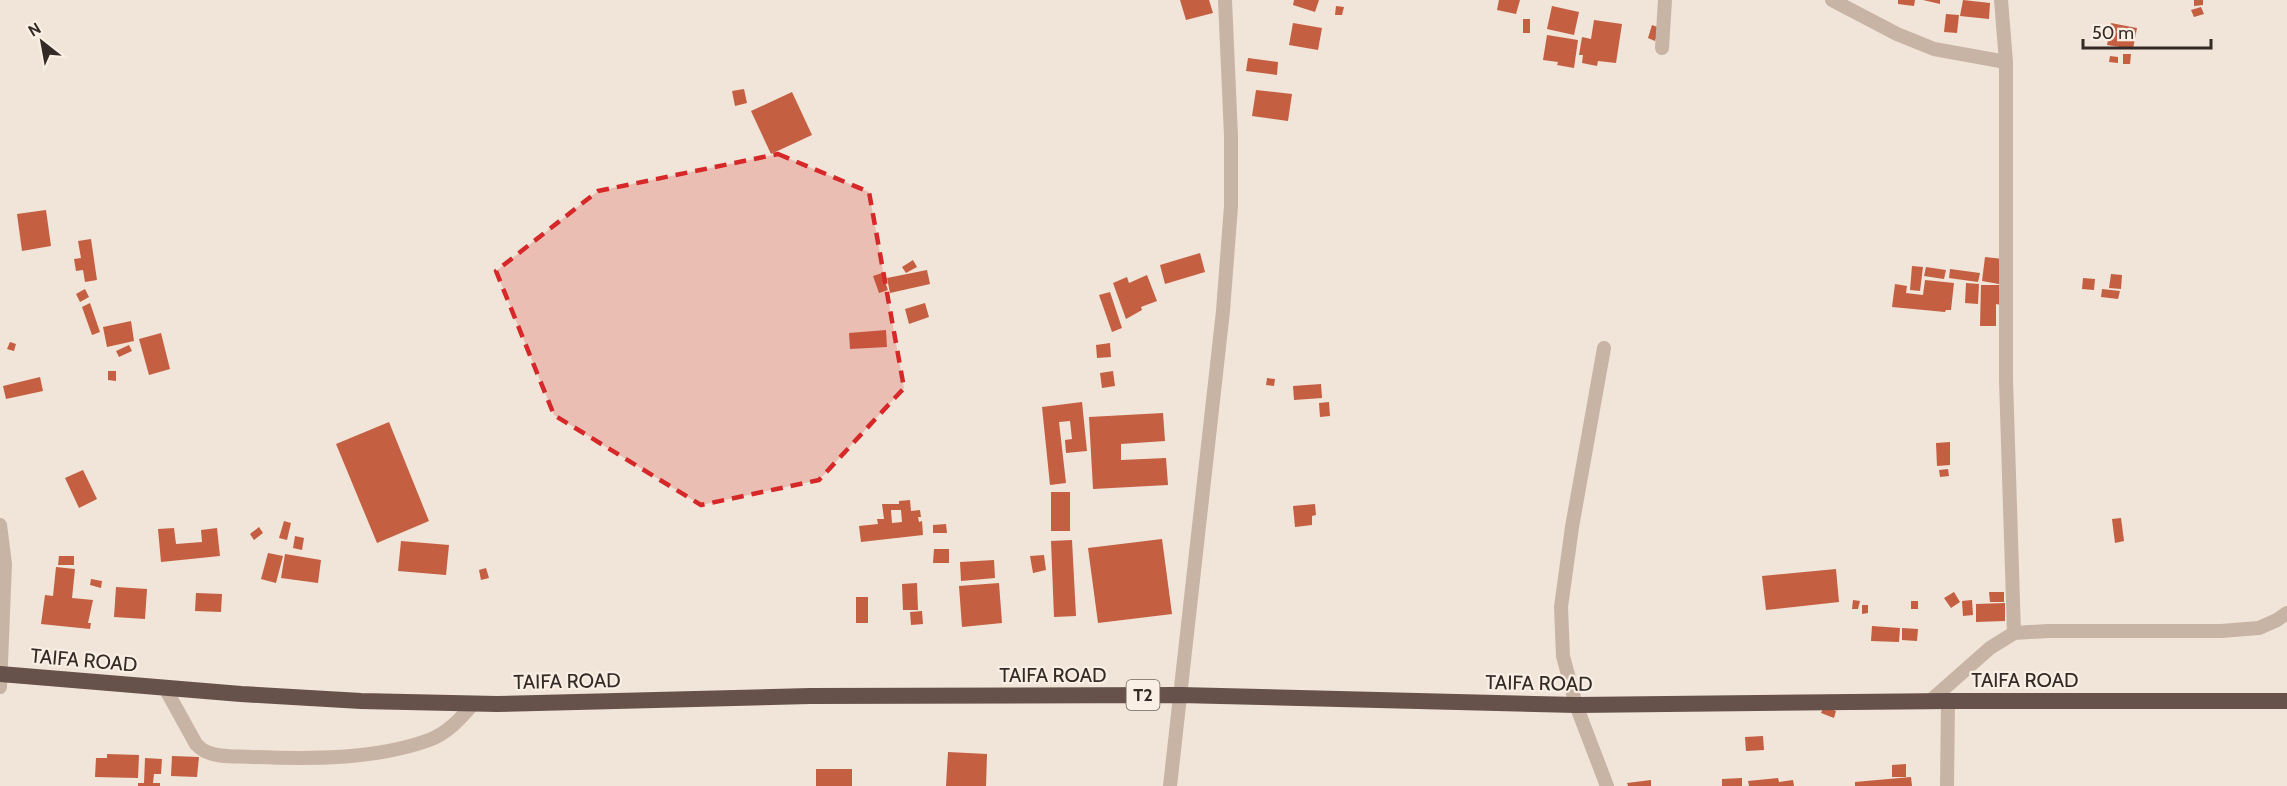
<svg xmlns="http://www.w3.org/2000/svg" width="2287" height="786" viewBox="0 0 2287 786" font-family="Cabin,sans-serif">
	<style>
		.building { fill: #c45f42; fill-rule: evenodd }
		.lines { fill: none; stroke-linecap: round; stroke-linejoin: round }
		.minor { stroke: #c8b4a5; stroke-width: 14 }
		.trunk { stroke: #66524a; stroke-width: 16 }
		.marked { fill: #d62828; fill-opacity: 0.2; stroke: #d62828; stroke-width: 4.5; stroke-dasharray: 12 8; stroke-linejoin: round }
		.labels { text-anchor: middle; stroke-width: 4.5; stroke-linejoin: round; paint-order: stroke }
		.shield { fill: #f9efe4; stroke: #6f655f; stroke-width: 1.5 }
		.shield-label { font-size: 18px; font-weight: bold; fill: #342a26 }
		.street-label { font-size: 20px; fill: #342a26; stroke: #f9efe4 }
	</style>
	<rect width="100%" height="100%" fill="#f1e4d8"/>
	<!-- building -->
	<g class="building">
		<path d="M1180 0H1209L1213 13 1186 20Z"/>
		<path d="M1294 0H1319L1315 12 1293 5Z"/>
		<path d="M1499 0H1520L1516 14 1497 10Z"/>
		<path d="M1898 0H1915L1914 6 1898 4Z"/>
		<path d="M1923 0H1940V4Z"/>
		<path d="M1963 0 1990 3 1989 19 1960 16Z"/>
		<path d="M2194 0H2203V5L2194 6Z"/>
		<path d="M1336 6 1344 7 1342 15H1335Z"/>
		<path d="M1552 6 1579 12 1574 35 1547 29Z"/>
		<path d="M2201 7 2204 14 2194 17 2191 10Z"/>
		<path d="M1946 14 1959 15 1957 33 1944 32Z"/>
		<rect x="1523" y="19" width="7" height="14"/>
		<path d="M1594 20 1622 24 1616 63 1598 61 1597 66 1582 63 1583 55H1579L1582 37 1591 39Z"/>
		<path d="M1293 23 1322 28 1318 50 1289 45Z"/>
		<path d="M2111 23 2137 28 2133 49 2107 45Z"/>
		<path d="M1652 25 1660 28 1655 41 1648 38Z"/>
		<path d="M1547 35 1578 40 1574 68 1557 65 1558 62 1543 60Z"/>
		<path d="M2123 54H2131L2130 64H2123Z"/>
		<path d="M2110 56 2118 57V63L2109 62Z"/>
		<path d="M1248 58 1278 62 1277 75 1246 71Z"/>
		<path d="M744 89 747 103 735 106 732 91Z"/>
		<path d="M1256 90 1292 94 1288 121 1252 116Z"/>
		<path d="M792 92 812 135 771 154 751 111Z"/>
		<path d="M46 210 51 246 22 251 17 214Z"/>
		<path d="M91 239 97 280 85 282 83 270 76 271 74 259 81 258 78 241Z"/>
		<path d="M1200 253 1205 272 1165 284 1160 265Z"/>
		<path d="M1985 257 2003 259 1999 284 1982 281Z"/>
		<path d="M913 260 917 267 906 273 902 267Z"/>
		<path d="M1912 266 1923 267 1920 291 1910 290Z"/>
		<path d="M1926 267 1946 270 1944 279 1924 276Z"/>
		<path d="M1950 269 1980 273 1978 282 1949 278Z"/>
		<path d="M927 270 930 284 890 293 887 278Z"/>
		<path d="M882 273 888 290 879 293 873 276Z"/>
		<path d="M2111 274 2122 275 2121 289 2109 288Z"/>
		<path d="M1147 275 1157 301 1141 307 1142 310 1126 319 1113 283 1127 277 1129 283Z"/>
		<path d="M2083 278 2095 279 2094 290 2082 289Z"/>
		<path d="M1925 280 1954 283 1951 310H1946L1945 312 1892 307 1895 284 1907 286 1906 293 1923 295Z"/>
		<path d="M1966 283 1979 284 1978 304 1965 303Z"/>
		<path d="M1981 285H2001V305L1996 304V326H1980Z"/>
		<path d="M85 289 89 297 80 302 76 294Z"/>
		<path d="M2102 289 2120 291 2118 299 2101 297Z"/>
		<path d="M1110 292 1122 328 1112 332 1099 295Z"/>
		<path d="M90 303 100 332 92 335 82 307Z"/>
		<path d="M925 303 929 317 909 324 905 309Z"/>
		<path d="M131 321 134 341 107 347 103 327Z"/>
		<path d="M886 330 887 347 850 349 849 333Z"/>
		<path d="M161 333 170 369 149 375 139 339Z"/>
		<path d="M10 342 16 344 14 351 7 349Z"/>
		<path d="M1110 343 1111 357 1097 358 1096 345Z"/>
		<path d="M129 345 132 351 119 357 116 351Z"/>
		<path d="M108 371H116V381L108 380Z"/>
		<path d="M1113 371 1115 386 1102 388 1100 373Z"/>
		<path d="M40 377 43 391 6 399 3 386Z"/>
		<path d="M1267 378 1275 379 1274 386 1266 385Z"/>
		<path d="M1321 384 1322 398 1294 400 1293 386Z"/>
		<path d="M1082 402 1087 451 1066 453 1065 440 1072 439 1070 421 1059 422 1066 483 1050 485 1042 407Z"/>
		<path d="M1329 402 1330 416 1320 417 1319 403Z"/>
		<path d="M1163 413 1165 441 1121 444V460L1166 458 1168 485 1093 489 1089 417Z"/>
		<path d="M389 422 429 521 377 543 336 444Z"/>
		<path d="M1950 442V465L1937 466 1936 443Z"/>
		<path d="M1948 469 1949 476 1940 477 1939 470Z"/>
		<path d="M83 470 97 499 79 508 65 478Z"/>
		<rect x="1051" y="492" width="19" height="39"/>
		<path d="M910 500 911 511 920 510 921 517H918L919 522 922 521 923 535 861 542 859 526 878 524 877 519H884L882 504H899V501ZM891 510H901L902 522 892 523Z"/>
		<path d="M1315 504 1316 515 1312 516V525L1295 527 1293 506Z"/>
		<path d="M2121 518 2124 541 2115 543 2112 519Z"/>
		<path d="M284 521 291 523 287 540 279 538Z"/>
		<path d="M946 524 947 533H933V525Z"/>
		<path d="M259 527 263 533 254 540 250 534Z"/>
		<path d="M174 528 176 544 202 542 201 530 217 528 220 556 161 562 158 529Z"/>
		<path d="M295 536 304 538 302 550 293 548Z"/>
		<path d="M1162 539 1172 614 1098 623 1088 548Z"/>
		<path d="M1072 540 1076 616 1054 617 1051 541Z"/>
		<path d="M401 541 449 545 446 575 398 571Z"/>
		<path d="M934 549H949V563H933Z"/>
		<path d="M268 553 283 556 276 583 261 579Z"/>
		<path d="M285 554 321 560 318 583 281 578Z"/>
		<path d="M1044 555 1046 570 1033 573 1030 556Z"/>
		<path d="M59 556H74V565H58Z"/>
		<path d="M994 560 995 578 961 581 960 562Z"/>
		<path d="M56 567 75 569 72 598 93 600 88 623H91L90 629 41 624 45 595 53 596Z"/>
		<path d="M486 568 489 578 481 580 479 570Z"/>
		<path d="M1836 569 1839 602 1766 610 1762 576Z"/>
		<path d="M91 579 102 581 101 588 90 585Z"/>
		<path d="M917 583 918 610H903L902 584Z"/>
		<path d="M999 583 1002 623 962 627 959 586Z"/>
		<path d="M116 587 147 589 145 619 114 617Z"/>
		<path d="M1954 592 1960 602 1951 608 1944 598Z"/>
		<path d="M1989 592H2004V602H1990Z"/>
		<path d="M196 593 222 594 221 612 195 611Z"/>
		<rect x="856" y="597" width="12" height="26"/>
		<path d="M1853 600 1860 601 1858 609H1852Z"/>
		<path d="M1972 600 1973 615 1963 616 1962 601Z"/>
		<rect x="1911" y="601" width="7" height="8"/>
		<path d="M2005 603V621L1976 622V604Z"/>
		<path d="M1862 605H1868V613L1862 614Z"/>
		<path d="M922 611 923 624 911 625 910 612Z"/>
		<path d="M1872 626 1900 628 1899 642 1871 641Z"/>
		<path d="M1902 628 1918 629 1917 641 1902 640Z"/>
		<path d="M1824 706 1836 711 1834 718 1821 713Z"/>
		<path d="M1763 736 1764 750 1746 751 1745 737Z"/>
		<path d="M948 752 987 754 986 786H946Z"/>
		<path d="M107 754 139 755 138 778 95 777 96 758H107Z"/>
		<path d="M172 756 199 757 197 777 171 776Z"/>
		<path d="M145 758 162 759 161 774H154L153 783H160V786H138V783H144Z"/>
		<path d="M1906 764V777H1892V765Z"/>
		<rect x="816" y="769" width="36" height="17"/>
		<path d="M1911 777 1912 786H1855V782Z"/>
		<path d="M1742 778V786H1722V779Z"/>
		<path d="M1778 778 1779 782 1793 780 1794 786H1749L1748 781Z"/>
		<path d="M1651 780V786H1628L1627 783Z"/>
	</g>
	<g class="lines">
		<!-- minor -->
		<g class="minor">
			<path d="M1832 0 1897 34 1934 49 2006 62"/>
			<path d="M2001 0 2006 62V380L2014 633"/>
			<path d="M1662 48 1665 0"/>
			<path d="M1604 348 1572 527 1561 607 1563 656 1576 705 1607 786"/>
			<path d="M0 525 5 564 0 687"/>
			<path d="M165 688 196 744C198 746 200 748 203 750 216 758 237 756 252 757 309 759 374 760 429 740 448 733 461 718 474 703"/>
			<path d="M1930 701 1990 648 2014 633 2048 631H2221L2259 628 2277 620 2287 613"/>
			<path d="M1170 786 1223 311 1231 206V136L1225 0"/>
			<path d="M1947 786 1948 701"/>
		</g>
		<!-- trunk -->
		<path class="trunk" d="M0 674 241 694 361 701 497 704 810 696 1180 695 1576 705 1948 701H2287"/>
	</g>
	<!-- marked area -->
	<path class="marked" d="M778 154 869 192 904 388 819 480 701 505 554 415 496 271 598 191Z"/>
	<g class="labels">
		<!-- shield labels -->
		<rect class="shield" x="1126.5" y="680" width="33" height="30" rx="4.5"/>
		<g class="shield-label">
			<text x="1143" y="701">T2</text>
		</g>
		<!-- street labels -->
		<g class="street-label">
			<text transform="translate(84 660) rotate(5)" y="7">TAIFA ROAD</text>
			<text x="1053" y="682">TAIFA ROAD</text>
			<text x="2025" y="687">TAIFA ROAD</text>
			<text transform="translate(567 681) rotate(-1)" y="7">TAIFA ROAD</text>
			<text transform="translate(1539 683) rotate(1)" y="7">TAIFA ROAD</text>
		</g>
	</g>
	<!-- north arrow -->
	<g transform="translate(42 42) rotate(329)" stroke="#f9efe4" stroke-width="4.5" paint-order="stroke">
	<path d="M0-4.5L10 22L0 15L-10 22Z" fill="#342a26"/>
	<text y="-9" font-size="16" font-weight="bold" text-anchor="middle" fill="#342a26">N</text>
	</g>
	<!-- scale -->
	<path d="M2083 39v9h128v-9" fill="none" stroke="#342a26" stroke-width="3"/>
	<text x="2092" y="39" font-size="18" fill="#342a26" stroke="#f9efe4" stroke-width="4.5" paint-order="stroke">50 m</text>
</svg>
